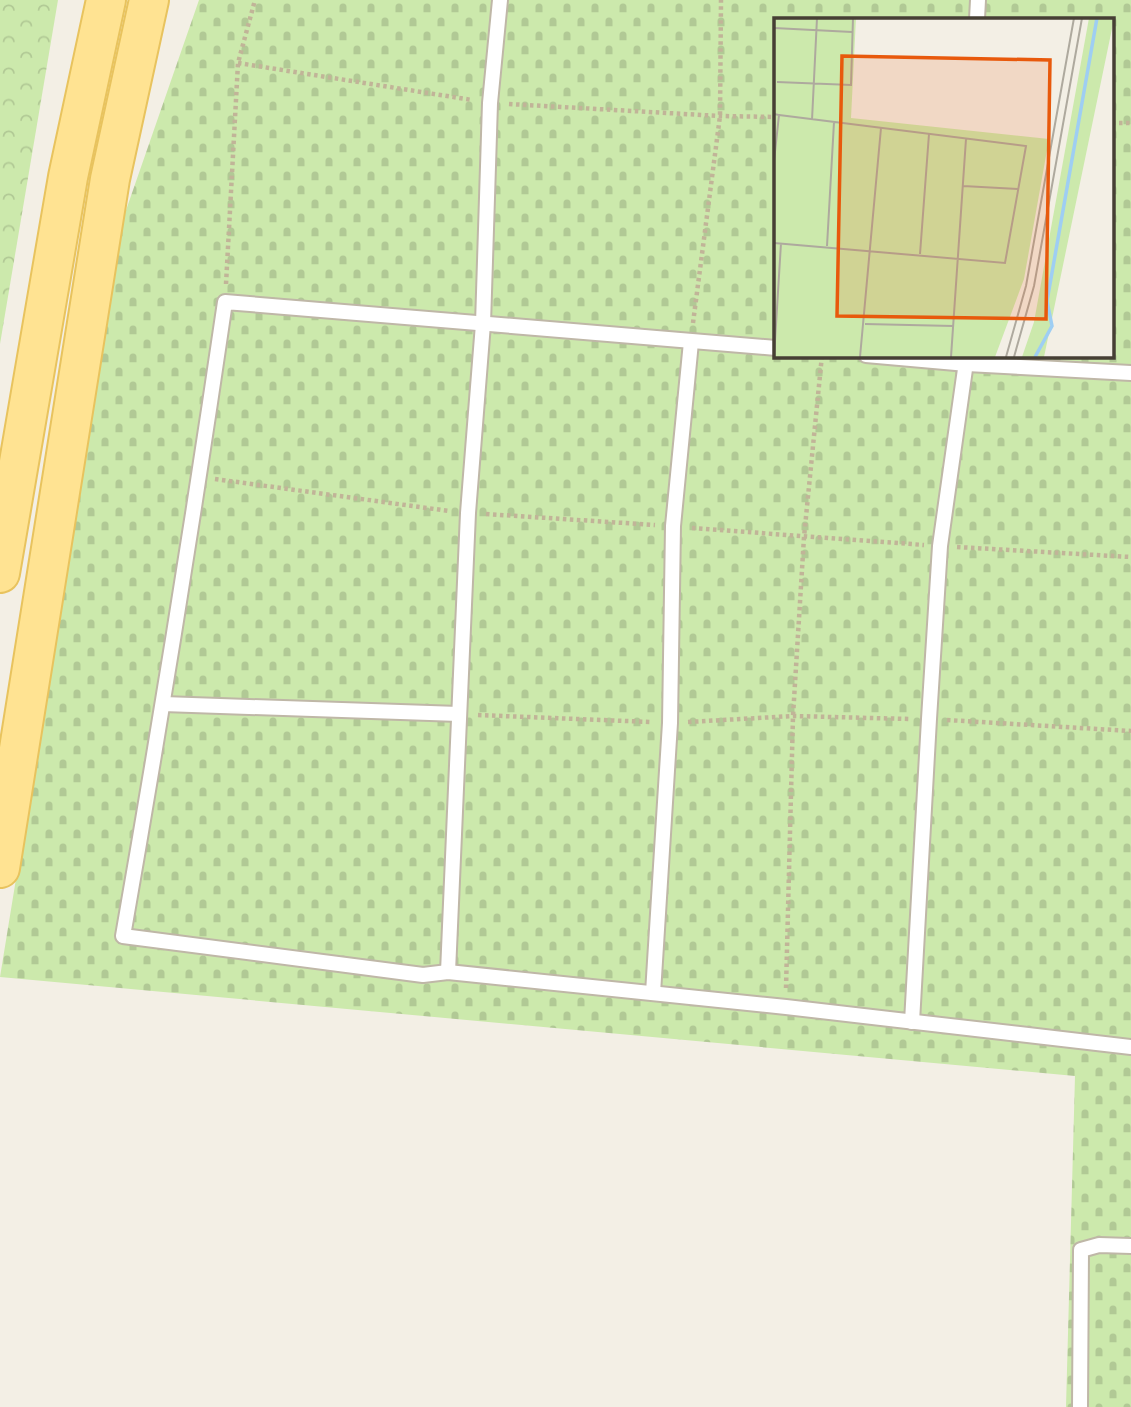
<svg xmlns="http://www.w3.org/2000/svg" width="1131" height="1407" viewBox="0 0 1131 1407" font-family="Poppins,sans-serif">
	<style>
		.forest { fill: url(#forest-crowns) }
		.cemetery { fill: url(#cemetery-stones); fill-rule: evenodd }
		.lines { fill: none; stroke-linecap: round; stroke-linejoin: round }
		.service-casing { stroke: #bfb7a7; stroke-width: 18 }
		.primary-casing { stroke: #e8c35e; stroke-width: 42 }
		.path { stroke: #c1b498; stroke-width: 4.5; stroke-dasharray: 3.5 3.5; stroke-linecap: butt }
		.service { stroke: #fff; stroke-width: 14 }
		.primary { stroke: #ffe392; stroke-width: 38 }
		.inset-river { fill: none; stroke: #9ecef3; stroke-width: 3.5 }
		.inset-road { fill: none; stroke: #aea99e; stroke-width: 2 }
		.view { fill: #e8590c; fill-opacity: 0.15; stroke: #e8590c; stroke-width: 3.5 }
		.inset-edge { fill: none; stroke: #463f34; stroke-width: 3.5 }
	</style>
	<defs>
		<pattern id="forest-crowns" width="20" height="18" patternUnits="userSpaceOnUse" patternTransform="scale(1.75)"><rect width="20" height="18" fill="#cce9ac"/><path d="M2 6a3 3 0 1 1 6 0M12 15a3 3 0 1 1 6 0" fill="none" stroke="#b1c995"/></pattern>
		<pattern id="cemetery-stones" width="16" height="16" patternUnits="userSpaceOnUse" patternTransform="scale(1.75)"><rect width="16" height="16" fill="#cce9ac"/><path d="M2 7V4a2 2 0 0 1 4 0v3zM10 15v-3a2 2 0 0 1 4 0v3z" fill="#b1c995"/></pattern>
	</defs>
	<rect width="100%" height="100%" fill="#f3efe5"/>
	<!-- forest -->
	<path class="forest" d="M0 0H58L0 344Z"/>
	<!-- cemetery -->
	<path class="cemetery" d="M199 0H1131V1407H1066L1075 1076 0 977 124 216ZM776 19H1112V355H776Z"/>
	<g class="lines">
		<!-- service casing -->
		<g class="service-casing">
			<g id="service">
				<path d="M977 19 978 0"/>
				<path d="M776 348 225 302C194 514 160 725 123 936L423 975 448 972 786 1007 1131 1047"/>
				<path d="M866 355 967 364 1131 373"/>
				<path d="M163 704 459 714"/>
				<path d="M448 972 468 513 483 324 490 103 500 0"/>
				<path d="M653 993 670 723 673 526 691 342"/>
				<path d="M912 1022 929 719 940 546 967 355"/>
				<path d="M1080 1407 1081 1250 1099 1245 1131 1246"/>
			</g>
		</g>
		<!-- primary casing -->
		<g class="primary-casing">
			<g id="primary">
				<path d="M0 573 68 177 106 0"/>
				<path d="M0 868 110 179 149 0"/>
			</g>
		</g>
		<!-- path -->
		<g class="path">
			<path d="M238 63 472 100"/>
			<path d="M509 104 720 116 776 117"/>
			<path d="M1112 123H1131"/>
			<path d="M226 284 238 63 255 0"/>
			<path d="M693 323 720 116 721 0"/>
			<path d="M215 479 449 511"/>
			<path d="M486 514 655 525"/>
			<path d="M692 528 924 545"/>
			<path d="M957 547 1131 557"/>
			<path d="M478 715 651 722"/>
			<path d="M947 720 1131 731"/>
			<path d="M688 722 793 716 910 719"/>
			<path d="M786 988 793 716 804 537 822 355"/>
		</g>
		<!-- service -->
		<use href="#service" class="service"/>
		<!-- primary -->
		<use href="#primary" class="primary"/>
	</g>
	<!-- overview -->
	<g transform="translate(774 18)">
		<rect width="340" height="340" fill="#f3efe5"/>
		<path d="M315 0 340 1 270 339H248L260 304Z" fill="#cce9ac"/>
		<path d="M0 0H82L77 100 275 121 250 261 221 339H0Z" fill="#cce9ac"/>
		<path class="inset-river" d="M261 339 278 308 273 283 323 0"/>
		<path class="inset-road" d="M0 10 78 14M3 64 77 67 79 0M0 96 5 97 0 143M38 102 43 0M189 168 244 171M0 225 231 245 252 128 5 97M53 228 60 104M146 236 155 116M91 306 179 308M0 339 7 225M86 339 107 110M177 339 192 121M232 339 252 268 300 0M240 339 260 268 308 0"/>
		<path class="view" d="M68 38 276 42 272 301 63 298Z"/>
		<rect width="340" height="340" class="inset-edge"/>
	</g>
</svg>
